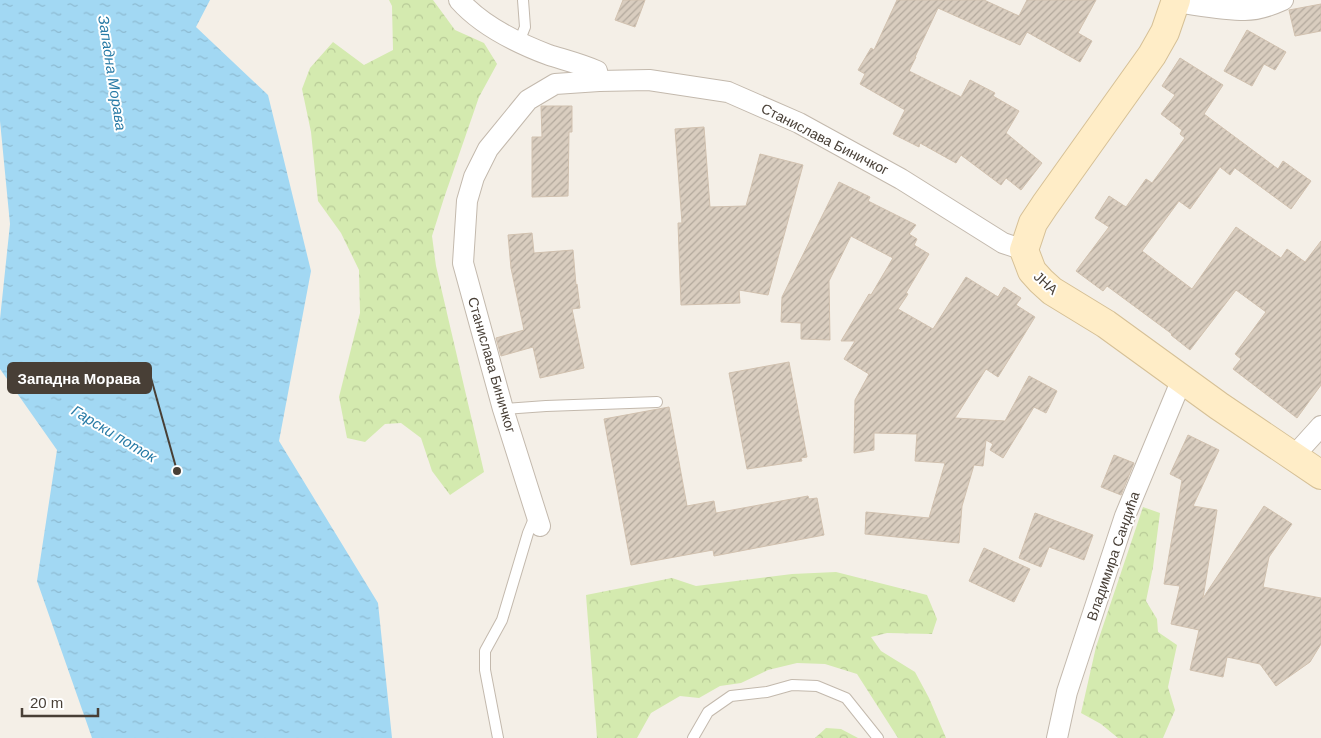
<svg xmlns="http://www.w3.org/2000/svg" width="1321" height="738" viewBox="0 0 1321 738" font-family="Helvetica,sans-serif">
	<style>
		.forest { fill: url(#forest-crowns) }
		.water { fill: url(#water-ripples) }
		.building { fill: url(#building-hatch); stroke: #d1c1af }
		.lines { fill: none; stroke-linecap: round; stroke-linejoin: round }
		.lane-casing { stroke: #c3b9ad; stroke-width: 12 }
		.street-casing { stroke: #c3b9ad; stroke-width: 22 }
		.secondary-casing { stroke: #d6c096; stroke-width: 30 }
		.lane { stroke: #fff; stroke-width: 10 }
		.street { stroke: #fff; stroke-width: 20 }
		.secondary { stroke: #ffedc7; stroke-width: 28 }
		.labels { text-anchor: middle; stroke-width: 4; stroke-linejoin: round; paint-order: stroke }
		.street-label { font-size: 14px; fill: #483f36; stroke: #fff }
		.water-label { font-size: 15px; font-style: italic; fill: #287ba6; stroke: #fff }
		.leader { fill: none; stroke: #483f36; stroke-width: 2 }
		.callout-dot { fill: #483f36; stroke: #fff; stroke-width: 2 }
		.callout { fill: #483f36; stroke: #483f36; stroke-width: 2 }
		.callout-label { font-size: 15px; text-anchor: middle; font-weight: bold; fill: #fff }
	</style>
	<defs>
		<pattern id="forest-crowns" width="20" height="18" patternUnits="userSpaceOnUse" patternTransform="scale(1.25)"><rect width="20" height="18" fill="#d4eaaf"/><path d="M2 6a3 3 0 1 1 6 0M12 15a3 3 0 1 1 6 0" fill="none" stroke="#b8ca97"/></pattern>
		<pattern id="water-ripples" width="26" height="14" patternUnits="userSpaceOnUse" patternTransform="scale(1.25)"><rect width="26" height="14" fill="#a2d8f3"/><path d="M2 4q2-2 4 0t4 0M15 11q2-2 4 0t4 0" fill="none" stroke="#8dbad1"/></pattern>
		<pattern id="building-hatch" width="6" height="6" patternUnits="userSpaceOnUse" patternTransform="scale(1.25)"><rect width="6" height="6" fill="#d9cdbf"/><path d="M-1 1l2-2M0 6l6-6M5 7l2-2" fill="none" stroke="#b2a89c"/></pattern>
	</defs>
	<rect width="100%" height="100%" fill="#f4efe7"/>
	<!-- forest -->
	<g class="forest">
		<path d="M389 0H433L455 30 484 43 497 64 479 97 444 198 432 236 436 266 484 472 450 495 432 471 421 438 401 423 385 424 365 442 347 438 339 397 360 313 359 270 341 233 318 201 311 132 302 89 310 68 333 42 364 65 393 50 392 6Z"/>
		<path d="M1143 507 1160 513 1153 567 1146 601 1157 619 1158 632 1177 645 1168 687 1175 710 1163 738H1118L1101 724 1081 713 1096 647Z"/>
		<path d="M836 572 927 595 937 619 932 634 887 633 871 637 881 651 915 672 929 698 946 738H898L857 674 825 664 797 663 768 670 741 683 720 686 699 698 680 696 651 713 637 738H597L586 595 672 578 696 586 792 574Z"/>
		<path d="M826 728 841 729 858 738H815Z"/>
	</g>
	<!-- water -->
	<path class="water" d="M0 0H210L196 27 268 95 311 271 279 441 378 603 392 738H92L91 735 37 581 57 450 0 369V319L10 224 0 121Z"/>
	<!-- building -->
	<g class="building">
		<path d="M623 0H645L635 27 615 20Z"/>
		<path d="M897 0H984L1019 16 1027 0H1096L1078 33 1092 41 1080 62 1027 32 1020 45 938 8 915 57H916L909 71 961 97 970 80 995 93 993 96 1019 111 1006 133 1042 163 1021 190 1006 178 1001 185 961 155 956 163 920 143 919 147 893 134 905 110 860 84 865 74 858 70 871 48 874 50Z"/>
		<path d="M1321 4V31L1295 36 1289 10Z"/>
		<path d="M1247 30 1286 52 1275 70 1264 64 1252 86 1224 71Z"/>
		<path d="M1180 58 1223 85 1204 114 1278 169 1283 161 1311 181 1291 209 1235 168 1230 175 1220 167 1190 209 1179 201 1142 251 1192 289 1236 227 1281 258 1287 249 1305 262 1321 241V385L1297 418 1233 369 1241 359 1235 354 1266 312 1236 290 1190 350 1171 335 1172 334 1107 286 1103 291 1076 271 1109 227 1095 218 1109 196 1126 207 1146 179 1152 183 1185 138 1180 134 1182 130 1161 114 1175 95 1162 86Z"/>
		<path d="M541 106H572V132H569L568 196 532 197V137H542Z"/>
		<path d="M704 127 710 207 746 206 760 154 803 165 768 295 739 290 740 303 681 305 678 223H682L675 129Z"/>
		<path d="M839 182 870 197 868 201 916 225 909 234 917 239 914 245 929 254 906 293 908 294 898 309 933 329 966 277 998 297 1004 287 1021 298 1016 305 1035 317 998 377 986 369 955 418 1005 421 1029 376 1057 391 1046 413 1034 407 1003 458 990 450 993 444 986 440 983 466 974 465 962 506 959 543 865 534 866 512 929 518 945 463 915 461 917 434 874 433V450L854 453 855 400 869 374 844 359 855 341H841L869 294 871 295 893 258 851 236 829 281 830 340 801 339V323L781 322 782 297Z"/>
		<path d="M532 233 534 253 573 250 576 285 577 284 580 308 572 309 584 368 540 378 533 347 501 356 496 338 524 330 511 268 508 235Z"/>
		<path d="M789 362 807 457 801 458 802 461 747 469 729 373Z"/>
		<path d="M669 407 687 506 714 501 716 513 808 496 809 499 817 498 824 535 714 556 713 550 631 565 604 419Z"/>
		<path d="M1188 435 1219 450 1193 506 1217 510 1203 598 1264 506 1292 524 1269 557 1263 587 1321 598V644L1310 662 1276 686 1260 664 1227 657 1223 677 1190 670 1199 630 1171 624 1180 586 1164 584 1182 480 1170 474Z"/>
		<path d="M1114 455 1134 463 1121 495 1101 487Z"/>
		<path d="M1035 513 1093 535 1084 560 1049 547 1041 567 1019 558Z"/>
		<path d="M984 548 1030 569 1014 602 969 581Z"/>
	</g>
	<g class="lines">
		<!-- lane casing -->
		<g class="lane-casing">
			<g id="lane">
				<path d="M519 42 525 27 523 0"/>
				<path d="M503 409 546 406 657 402"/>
				<path d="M498 738 485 670V651L502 620 528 533 533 521 537 519"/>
				<path d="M693 738 708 712 731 696 767 692 792 685 817 686 846 698 878 738"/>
			</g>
		</g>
		<!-- street casing -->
		<g class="street-casing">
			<g id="street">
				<path d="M459 0C482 26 517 43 549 55 565 60 581 64 597 71L599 81"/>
				<path d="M1175 2C1198 5 1222 10 1245 10 1257 10 1272 5 1283 0"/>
				<path d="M1293 457 1321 426"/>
				<path d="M540 526 503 409 463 263 467 201 474 177 488 149 528 100 555 84 599 81 649 80 728 92 799 123 901 179 1003 243 1024 250"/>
				<path d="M1057 738 1067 692 1125 516 1182 379"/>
			</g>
		</g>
		<!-- secondary casing -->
		<g class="secondary-casing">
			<path id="secondary" d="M1176 0 1165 32 1152 55 1045 205 1033 223 1024 250 1032 271 1041 281 1052 291 1106 324 1219 406 1321 475"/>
		</g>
		<!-- lane -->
		<use href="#lane" class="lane"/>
		<!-- street -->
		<use href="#street" class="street"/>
		<!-- secondary -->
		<use href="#secondary" class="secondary"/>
	</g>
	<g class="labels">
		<!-- street labels -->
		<g class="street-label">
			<text transform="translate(825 139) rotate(27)" y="5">Станислава Биничког</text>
			<text transform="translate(1046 283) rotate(42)" y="5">ЈНА</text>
			<text transform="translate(492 365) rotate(74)" y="5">Станислава Биничког</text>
			<text transform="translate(1113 556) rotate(-71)" y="5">Владимира Сандића</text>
		</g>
		<!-- water labels -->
		<g class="water-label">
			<text transform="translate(112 73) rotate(81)" y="5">Западна Морава</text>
			<text transform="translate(114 434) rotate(31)" y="5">Гарски поток</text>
		</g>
	</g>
	<!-- callouts -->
	<path class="leader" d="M177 471L151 378"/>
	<circle class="callout-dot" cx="177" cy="471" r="5"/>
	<rect class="callout" x="8" y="363" width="143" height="30" rx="5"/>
	<g class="callout-label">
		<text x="79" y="384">Западна Морава</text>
	</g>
	<!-- scale -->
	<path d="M22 708v8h76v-8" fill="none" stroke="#483f36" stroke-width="2.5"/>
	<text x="30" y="708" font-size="15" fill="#483f36" stroke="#ffffff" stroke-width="4" paint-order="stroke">20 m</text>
</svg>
